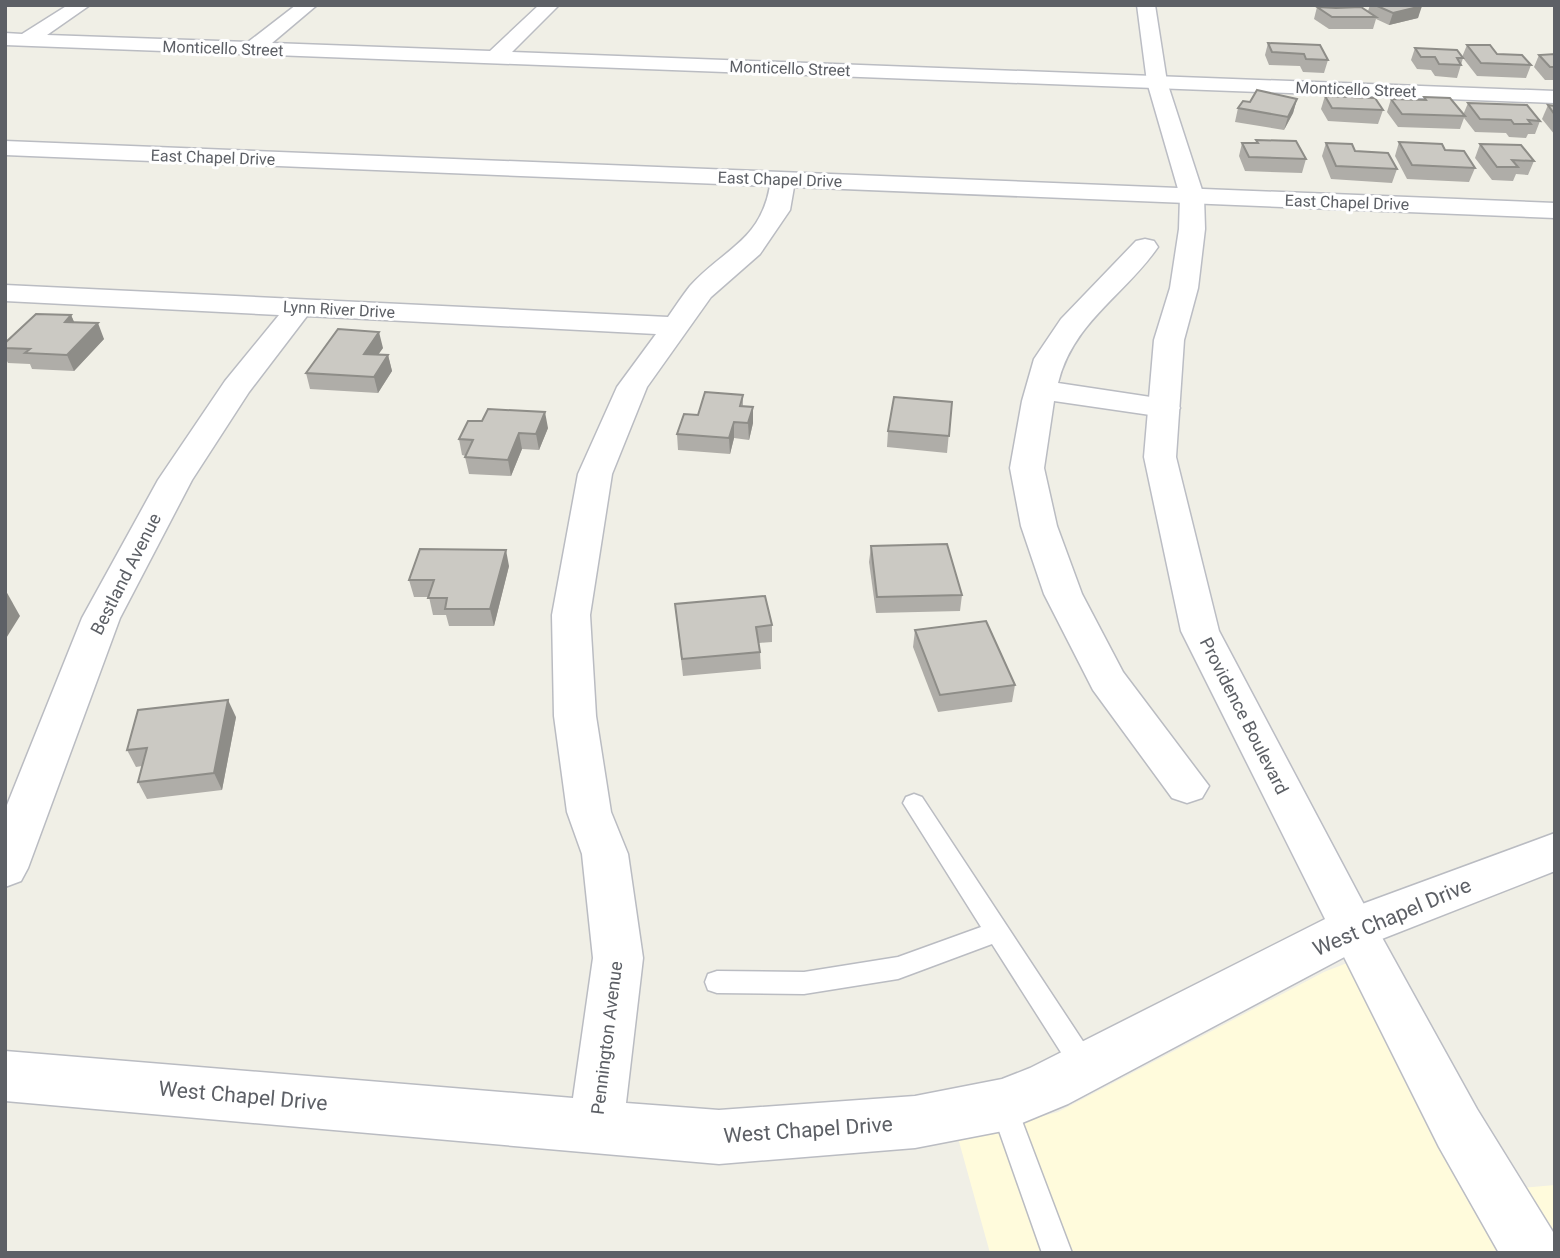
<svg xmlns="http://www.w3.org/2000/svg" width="1560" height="1258" viewBox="0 0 1560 1258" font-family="Roboto,sans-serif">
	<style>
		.commercial { fill: #fffbdc }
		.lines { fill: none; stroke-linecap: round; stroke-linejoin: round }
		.lane-casing { stroke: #babcc2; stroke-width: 3 }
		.street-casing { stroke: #babcc2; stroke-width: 3 }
		.secondary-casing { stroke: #bbbdc4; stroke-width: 3 }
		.lane { fill: #fff; fill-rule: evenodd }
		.street { fill: #fff; fill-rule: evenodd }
		.secondary { fill: #fff; fill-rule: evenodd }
		.wall { fill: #afada8 }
		.shaded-wall { fill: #8e8d88 }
		.building { fill: #cbc9c3; stroke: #8e8d88; stroke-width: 2 }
		.labels { text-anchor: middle; stroke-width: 6; stroke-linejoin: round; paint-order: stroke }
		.far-street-label { font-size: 16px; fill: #5d6066; stroke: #fff }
		.street-label { font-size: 18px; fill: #5d6066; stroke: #fff }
		.near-street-label { font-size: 21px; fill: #5d6066; stroke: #fff }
	</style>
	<rect width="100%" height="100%" fill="#f0efe6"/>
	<!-- commercial -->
	<g class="commercial">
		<path d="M1347 963 1436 1134 1505 1253H990L958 1138 1058 1112 1324 972Z"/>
		<path d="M1555 1185V1246L1520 1188Z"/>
	</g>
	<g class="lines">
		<!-- lane casing -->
		<g class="lane-casing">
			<g id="lane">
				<path d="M914 794 922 797 1094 1058 1098 1067 1094 1076 1085 1079 1076 1076 992 944 898 979 804 994 717 993 708 990 705 982 708 974 717 971 804 972 898 957 981 927 903 803 906 797Z"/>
				<path d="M1003 1092 1013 1096 1016 1105 1072 1253H1042L990 1105 993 1096Z"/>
			</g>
		</g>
		<!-- street casing -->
		<g class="street-casing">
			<g id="street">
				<path d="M68 5H90L47 35 248 42 296 5H317L272 43 490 51 539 5H559L512 52 1555 91V103L5 45V33L22 34Z"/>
				<path d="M5 141 1555 203V218L794 187 790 210 760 254 711 297 647 387 612 474 590 615 596 716 611 812 628 854 643 958 626 1103 719 1110 915 1096 1002 1079 1030 1068 1335 914 1555 833V871L1369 944 1068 1104 1003 1131 915 1148 719 1164 5 1101V1051L573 1098 593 958 582 854 567 812 554 716 552 615 578 474 617 387 656 334 307 316 249 392 192 480 120 618 28 868 21 881 5 887V810L82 618 158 480 225 381 279 315 5 301V285L668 317C675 307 682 296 690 286 723 249 760 242 770 186L5 155Z"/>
				<path d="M1145 239 1154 241 1158 247C1124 296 1073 322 1058 383L1164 399 1175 401 1180 408 1175 415 1164 417 1054 401 1044 468 1057 526 1082 594 1123 672 1209 786 1202 798 1187 803 1172 798 1093 690 1044 594 1021 526 1010 468 1022 401 1034 359 1061 319 1136 241Z"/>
			</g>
		</g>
		<!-- secondary casing -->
		<g class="secondary-casing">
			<path id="secondary" d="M1137 5H1155L1167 82 1204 196 1205 229 1198 288 1184 340 1176 457 1219 631 1369 914 1477 1109 1553 1232 1555 1253H1499L1439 1147 1181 631 1144 457 1154 340 1170 288 1179 229 1180 196 1147 82Z"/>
		</g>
		<!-- lane -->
		<use href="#lane" class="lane"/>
		<!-- street -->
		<use href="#street" class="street"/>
		<!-- secondary -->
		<use href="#secondary" class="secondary"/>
	</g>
	<!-- wall -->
	<g class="wall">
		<path d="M1370 5H1420L1418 18 1389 25 1376 19 1373 29H1329L1314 19 1317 7 1368 11Z"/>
		<path d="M1268 43 1328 60 1324 73 1303 72 1300 66 1269 65 1265 55Z"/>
		<path d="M1467 45 1531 65 1526 78 1477 76 1463 58 1457 78 1435 76 1431 70 1417 69 1411 60 1415 48 1462 57Z"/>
		<path d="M1555 54V80H1545L1534 67 1539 55Z"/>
		<path d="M1325 96 1383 110 1378 124 1328 121 1321 109Z"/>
		<path d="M1424 97 1463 115 1468 103 1540 121 1535 134H1528L1526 138 1509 137 1506 133 1475 132 1464 118 1460 129 1398 127 1387 112 1391 99 1424 100Z"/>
		<path d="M1297 99 1293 113 1284 130 1235 122 1238 108 1250 102Z"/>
		<path d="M1548 105 1555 106V135L1542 119Z"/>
		<path d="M1256 140 1306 159 1302 173 1245 171 1239 156 1242 143H1256Z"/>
		<path d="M1399 142 1445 150 1475 168 1469 182 1407 179 1395 156Z"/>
		<path d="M1326 143 1355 151 1397 169 1392 183 1331 179 1322 156Z"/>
		<path d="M1480 144 1534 161 1528 175 1516 174 1513 181 1492 180 1475 158Z"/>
		<path d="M71 315 74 322 104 339 74 371 32 369 30 364 8 363 5 357V343Z"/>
		<path d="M383 348 378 354 388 355 392 371 378 393 310 389 306 373Z"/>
		<path d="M743 395V406L753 423 749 440 734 438 730 454 678 450 677 434 698 415Z"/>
		<path d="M952 402 947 453 887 447 888 431Z"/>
		<path d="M548 428 539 450 522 449 511 476 469 474 465 457 466 456 462 455 459 439Z"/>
		<path d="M871 546 962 595 960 611 876 613 869 562Z"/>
		<path d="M509 566 494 626H449L446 615H433L429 597H414L409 580Z"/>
		<path d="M675 604 772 625V642L759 643 760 652 761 669 683 676Z"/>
		<path d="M915 630 1015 685 1012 702 938 712 913 647Z"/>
		<path d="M236 717 222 790 147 799 138 782 142 766 136 767 127 750Z"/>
	</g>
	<!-- shaded-wall -->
	<g class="shaded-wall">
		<path d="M1422 6 1418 18 1389 25 1393 13Z"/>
		<path d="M1297 99 1293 113 1284 130 1288 117Z"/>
		<path d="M71 315 78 331 65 322Z"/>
		<path d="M98 323 104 339 74 371 67 355Z"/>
		<path d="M379 332 383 348 368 369 364 354Z"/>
		<path d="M388 355 392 371 378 393 374 377Z"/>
		<path d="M753 407V423L749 440 748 423Z"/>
		<path d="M545 412 548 428 539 450 536 434Z"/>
		<path d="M734 422V438L730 454 729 438Z"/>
		<path d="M519 433 522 449 511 476 508 460Z"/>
		<path d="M506 550 509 566 494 626 490 609Z"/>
		<path d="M6 591 20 616 5 640V593Z"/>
		<path d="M228 700 236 717 222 790 214 773Z"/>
	</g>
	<!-- building -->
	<g class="building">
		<path d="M1375 5H1420L1422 6 1393 13Z"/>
		<path d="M1317 7 1336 8 1361 7 1376 17H1332Z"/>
		<path d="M1268 43 1320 45 1328 60 1306 59 1304 54 1272 52Z"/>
		<path d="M1467 45H1490L1497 54 1522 55 1531 65 1481 63Z"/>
		<path d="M1415 48 1457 50 1463 58H1457L1461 65 1439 64 1435 57H1421Z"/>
		<path d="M1555 54V67H1550L1539 55Z"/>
		<path d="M1257 90 1297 99 1288 117 1238 108 1243 101 1250 102Z"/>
		<path d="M1325 96 1375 98 1383 110 1332 108Z"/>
		<path d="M1424 97 1450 98 1465 116 1402 114 1391 99 1426 100Z"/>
		<path d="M1468 103 1527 105 1540 121 1528 120 1531 124H1514L1511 120 1480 119Z"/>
		<path d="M1548 105 1555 106V115Z"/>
		<path d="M1256 140 1296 141 1306 159 1249 157 1242 143H1258Z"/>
		<path d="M1399 142 1442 144 1445 150 1464 151 1475 168 1412 165Z"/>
		<path d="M1326 143 1352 144 1355 151 1388 153 1397 169 1336 166Z"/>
		<path d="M1480 144 1521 145 1534 161 1512 160 1518 167H1497Z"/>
		<path d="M36 314 71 315 65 322 98 323 67 355 25 353 30 349 5 348V343Z"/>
		<path d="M338 329 379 332 364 354 388 355 374 377 306 373Z"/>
		<path d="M705 392 743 395 740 406 753 407 748 423 734 422 729 438 677 434 684 414 698 415Z"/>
		<path d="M894 397 952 402 949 436 888 431Z"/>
		<path d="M488 409 545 412 536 434 519 433 508 460 465 457 473 440 459 439 468 421H482Z"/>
		<path d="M947 544 962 595 877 597 871 546Z"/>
		<path d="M420 549 506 550 490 609H445L447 598H428L434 580H409Z"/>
		<path d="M765 596 772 625 756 627 760 652 682 659 675 604Z"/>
		<path d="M986 621 1015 685 940 695 915 630Z"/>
		<path d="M228 700 214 773 138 782 147 748 127 750 138 710Z"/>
	</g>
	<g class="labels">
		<!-- far-street labels -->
		<g class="far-street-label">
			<text transform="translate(223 48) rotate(2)" y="6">Monticello Street</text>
			<text transform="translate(790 68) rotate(2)" y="6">Monticello Street</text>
			<text transform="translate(1356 89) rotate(2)" y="6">Monticello Street</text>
			<text transform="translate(213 157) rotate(2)" y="6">East Chapel Drive</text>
			<text transform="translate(780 179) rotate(2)" y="6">East Chapel Drive</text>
			<text transform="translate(1347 202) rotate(2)" y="6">East Chapel Drive</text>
			<text transform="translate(339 309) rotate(3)" y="6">Lynn River Drive</text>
		</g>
		<!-- street labels -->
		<g class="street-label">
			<text transform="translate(126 574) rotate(-63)" y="6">Bestland Avenue</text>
			<text transform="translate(1244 716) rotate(63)" y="6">Providence Boulevard</text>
			<text transform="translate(607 1038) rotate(-83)" y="6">Pennington Avenue</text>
		</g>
		<!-- near-street labels -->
		<g class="near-street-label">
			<text transform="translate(1392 917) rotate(-23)" y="7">West Chapel Drive</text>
			<text transform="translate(243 1096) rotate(5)" y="7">West Chapel Drive</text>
			<text transform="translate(808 1130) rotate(-4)" y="7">West Chapel Drive</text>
		</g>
	</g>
	<!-- border -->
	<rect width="1560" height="1258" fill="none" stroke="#5d6066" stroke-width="14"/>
</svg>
